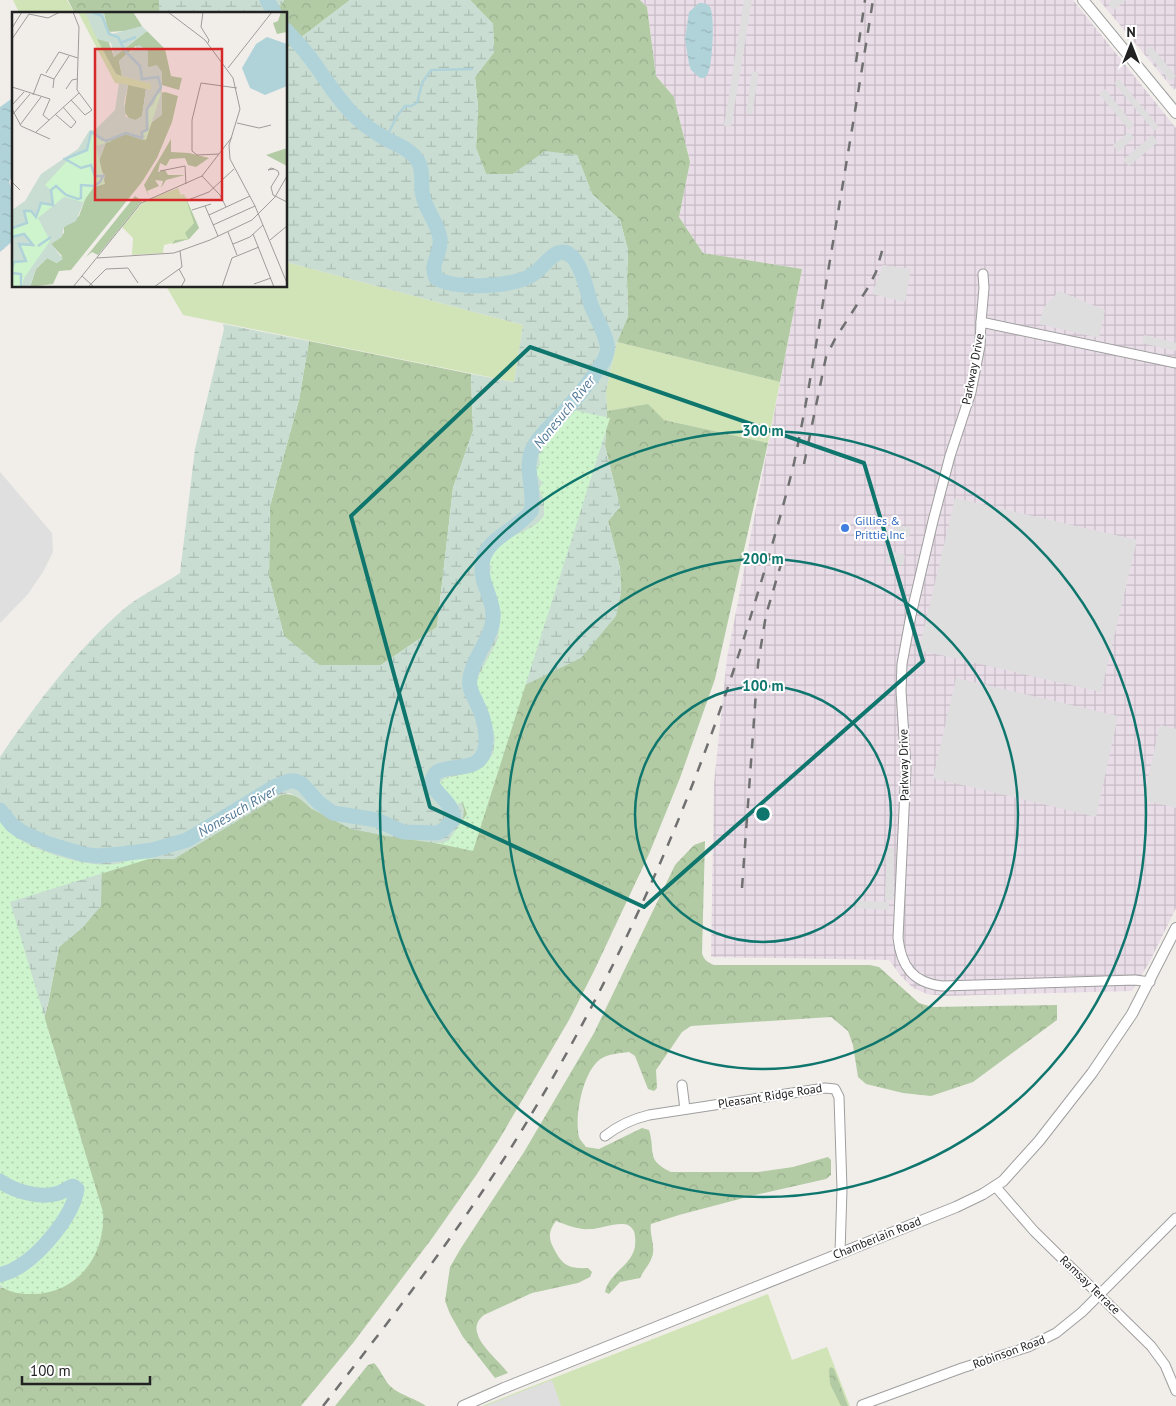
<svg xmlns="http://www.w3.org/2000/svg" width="1176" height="1406" viewBox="0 0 1176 1406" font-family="'PT Sans',sans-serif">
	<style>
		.residential { fill: #e0dfdf }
		.industrial { fill: url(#industrial-grid) }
		.grass { fill: #d1e4b7 }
		.forest { fill: url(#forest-crowns) }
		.wetland { fill: url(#wetland-marsh) }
		.park { fill: url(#park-dots) }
		.parking { fill: #dedede }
		.water { fill: url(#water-ripples) }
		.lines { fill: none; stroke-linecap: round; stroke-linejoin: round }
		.stream { stroke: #b0d3d9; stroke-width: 2.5 }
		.river { stroke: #b0d3d9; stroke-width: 15 }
		.minor-casing { stroke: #9f9f9f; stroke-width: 11 }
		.tertiary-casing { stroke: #9f9f9f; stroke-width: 12 }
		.minor { stroke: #fff; stroke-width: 9 }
		.tertiary { stroke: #fff; stroke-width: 10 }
		.rail { stroke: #707070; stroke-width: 2.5; stroke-dasharray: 10 10; stroke-linecap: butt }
		.marked { fill: none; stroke: #0f766e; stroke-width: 4; stroke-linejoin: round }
		.ring { fill: none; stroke: #0f766e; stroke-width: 2.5 }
		.shop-dot { fill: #3f7fe0; stroke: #fff; stroke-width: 2 }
		.labels { text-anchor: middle; stroke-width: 4; stroke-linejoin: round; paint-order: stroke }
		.street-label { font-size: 12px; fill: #222; stroke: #fff }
		.shop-label { font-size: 12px; fill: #366cbe; stroke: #fff; text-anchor: start }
		.water-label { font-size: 14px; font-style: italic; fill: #527a98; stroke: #fff }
		.inset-river { fill: none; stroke: #b0d3d9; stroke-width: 2.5 }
		.inset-road { fill: none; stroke: #9e9c9a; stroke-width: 1 }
		.view { fill: #d62828; fill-opacity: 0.15; stroke: #d62828; stroke-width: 2.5 }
		.inset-edge { fill: none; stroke: #222; stroke-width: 2.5 }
		.centre { fill: #0f766e; stroke: #fff; stroke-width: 2.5 }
		.ring-label { font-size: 15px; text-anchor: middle; font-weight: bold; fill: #0f766e; stroke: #fff; stroke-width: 4; stroke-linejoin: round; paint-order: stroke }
	</style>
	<defs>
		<pattern id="industrial-grid" width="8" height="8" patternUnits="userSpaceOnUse" patternTransform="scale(1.25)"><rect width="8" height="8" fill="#e9dde8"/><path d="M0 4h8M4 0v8" fill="none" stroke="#c8bdc7"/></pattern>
		<pattern id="forest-crowns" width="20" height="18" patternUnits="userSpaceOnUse" patternTransform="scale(1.25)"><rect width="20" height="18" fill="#b2cba4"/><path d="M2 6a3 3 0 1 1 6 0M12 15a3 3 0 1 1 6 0" fill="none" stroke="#99ae8d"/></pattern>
		<pattern id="wetland-marsh" width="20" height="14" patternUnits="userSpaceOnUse" patternTransform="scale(1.25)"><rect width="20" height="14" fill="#c9ddd2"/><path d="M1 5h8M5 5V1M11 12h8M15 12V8" fill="none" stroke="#acbdb4"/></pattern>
		<pattern id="park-dots" width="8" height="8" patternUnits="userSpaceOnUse" patternTransform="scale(1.25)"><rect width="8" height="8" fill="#cef4cd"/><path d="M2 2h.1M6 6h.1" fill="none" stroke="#b1d1b0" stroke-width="1.8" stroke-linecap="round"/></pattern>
		<pattern id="water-ripples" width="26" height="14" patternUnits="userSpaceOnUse" patternTransform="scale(1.25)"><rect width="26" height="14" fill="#b0d3d9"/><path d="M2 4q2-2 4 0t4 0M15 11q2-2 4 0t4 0" fill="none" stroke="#97b5ba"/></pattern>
	</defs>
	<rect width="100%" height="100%" fill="#f1eeea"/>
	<!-- residential -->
	<path class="residential" d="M0 472 52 533 53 552 43 572 28 594 0 623Z"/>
	<!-- industrial -->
	<g class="industrial">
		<path d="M640 0H1073L1176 128V908L1150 961 1132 991 945 996 927 994 913 988 901 976 889 960 711 957 714 783 727 658 802 269 703 253 679 217 690 162 674 97 656 76 647 7Z"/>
		<path d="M1099 0H1176V88L1174 90Z"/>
	</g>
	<!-- grass -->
	<g class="grass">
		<path d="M13 0H67L75 14H20Z"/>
		<path d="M286 262 523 325 514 382 183 315 166 286H286Z"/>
		<path d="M617 342 780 382 768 443 664 420 645 405 607 411 606 391Z"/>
		<path d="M768 1294 792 1360 827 1347 850 1406H482Z"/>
	</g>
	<!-- forest -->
	<g class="forest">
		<path d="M68 0H159L160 14H75Z"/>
		<path d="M284 0H350L286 49V14H273L279 8Z"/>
		<path d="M470 0H640L647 7 656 76 674 97 690 162 679 217 703 253 802 269 780 382 617 342 628 316 627 279 628 250 620 220 592 194 577 155 545 152 513 174H486L476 148 478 107 475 77 494 52 493 24Z"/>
		<path d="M309 341 471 374 473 431 453 488 437 627 381 665H319L284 636 269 577 270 506 299 400Z"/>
		<path d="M648 404 664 420 768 443 715 679 680 778 649 854 594 971 569 1020 500 1138 477 1174 433 1237 353 1343 301 1406H0V1288L6 1287 77 1162 30 1070 48 1004 59 947 84 926 101 867 136 859 281 795C295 792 302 800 312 809L446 782 519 688 621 594 620 568 608 521 620 507 605 446 607 411Z"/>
		<path d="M705 841 702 953C704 960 707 962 714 965H870L879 967 919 1003 932 1007 1057 1005V1020L973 1082 931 1096 903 1093 866 1084 858 1077 853 1045 848 1031 831 1017 691 1026 682 1032 656 1070 657 1088 654 1091 648 1089 635 1056 629 1052C621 1053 609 1054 602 1058 583 1069 574 1117 579 1137 580 1140 584 1144 586 1147L599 1149 642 1128 649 1130C656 1153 645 1159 671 1172H758L793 1167 828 1157 831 1160V1175L826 1179 751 1196 679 1215 651 1224C649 1235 656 1246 652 1257 650 1264 643 1271 640 1278L620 1282 609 1294 605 1292C610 1269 639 1264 635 1237 635 1232 633 1228 628 1225 619 1221 600 1229 590 1229 578 1230 567 1225 556 1221 549 1230 548 1237 553 1247 562 1265 568 1269 588 1268L592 1272 590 1277 578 1283 532 1293 484 1315C461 1333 497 1357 508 1373L495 1378 463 1337 450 1314 445 1301 450 1267 461 1248 524 1152 594 1033 675 865 694 845Z"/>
		<path d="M374 1363C381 1370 384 1380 390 1386 401 1396 415 1398 426 1406H335L368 1365Z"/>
		<path d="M831 1367 834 1369 848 1406H841L830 1384 829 1369Z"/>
	</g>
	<!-- wetland -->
	<g class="wetland">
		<path d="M159 0H284L279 8 273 14H160Z"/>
		<path d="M350 0H470L493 24 494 52 475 77 478 107 476 148 486 174H513L545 151 577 155 592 194 620 220 628 250 627 279 628 316 617 342 606 391 607 411 605 446 620 507 608 521 620 568 621 594 616 616 581 658 519 688 497 757 446 782 460 800 464 809 463 819 452 838 442 844 392 837 351 829 312 809 298 797 289 793 281 795 174 859H136L102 867 101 906 84 926 59 947 48 1003 30 1070 77 1162 95 1184 81 1220 6 1287 0 1288V757C36 704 76 650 125 608 141 595 162 585 180 573L195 449 224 329 223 324 309 341 299 400 270 506 269 577 284 636 319 665H381L437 627 453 488 473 431 471 374 514 382 523 325 286 262V49Z"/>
	</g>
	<!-- park -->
	<g class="park">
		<path d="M573 410 610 418 473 851 435 843H443L449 840 467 814 463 803H459L455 807 453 806 438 788V784L445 778 469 773 483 767 493 754 495 738 489 715 477 688V679L498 639 501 611 498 609 489 577 492 566 482 563 480 559C490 543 520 535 535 525 538 523 541 519 544 516V500L539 488 543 483 537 476 535 467 536 465 540 466 539 454 542 452V443L547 437 553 434Z"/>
		<path d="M0 820C3 824 5 829 9 832 31 851 87 868 115 864 128 863 142 853 155 857L10 902 103 1212C106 1256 76 1296 29 1294 19 1294 7 1292 0 1285Z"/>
	</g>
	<!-- parking -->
	<g class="parking">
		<path d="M744 0H752L731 127 724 126Z"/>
		<path d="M1112 0H1126L1114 10 1108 4Z"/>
		<path d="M1151 46 1176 76 1170 81 1145 51Z"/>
		<path d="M752 71 759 72 752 114 746 113Z"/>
		<path d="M1119 79 1159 127 1154 131 1114 83Z"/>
		<path d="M1105 89 1134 125 1129 130 1099 94Z"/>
		<path d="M1129 132 1134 138 1118 152 1113 145Z"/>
		<path d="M1152 135 1158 142 1129 166 1123 160Z"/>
		<path d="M883 265 911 269 905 302 872 294Z"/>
		<path d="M1059 291 1105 310 1099 338 1039 324 1044 307Z"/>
		<path d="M1144 335 1176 343V351L1142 343Z"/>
		<path d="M955 498 1137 540 1101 692 919 650Z"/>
		<path d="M895 524 911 528 909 537 893 534Z"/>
		<path d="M889 551 905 555 903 565 886 562Z"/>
		<path d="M956 678 1118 716 1096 817 933 778Z"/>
		<path d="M1160 725 1176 729V808L1143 800Z"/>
		<path d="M887 848H894L893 900H885Z"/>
		<path d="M857 901 889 902V910L856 908Z"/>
		<path d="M552 1380 561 1406H485Z"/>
	</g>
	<!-- water -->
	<g class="water">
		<path d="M699 3C703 3 707 3 710 7 715 14 713 68 707 75 705 78 704 78 700 78L691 70 689 64 685 39 689 12Z"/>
		<path d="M14 97V175L9 181 14 200V240L0 252V107Z"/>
	</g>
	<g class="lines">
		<!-- stream -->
		<path class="stream" d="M386 138 397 116 405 106H411L417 103 422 83 431 70 472 69"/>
		<!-- river -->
		<g class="river">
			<path d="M267 0 275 14"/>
			<path d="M0 810 12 825 22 832 49 844 82 854 97 856 121 854 153 850 187 840 274 787 289 781H295L302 784 318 802 333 813 377 820 403 832 437 833 443 830 454 819C453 803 437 796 431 782 433 778 434 774 437 772 451 764 478 772 484 752 489 738 484 717 477 704 475 698 471 693 470 687 466 664 494 639 493 615 493 596 478 581 483 559 490 536 517 530 531 511 536 490 523 469 533 448 539 435 551 426 560 416 574 401 587 386 598 369 602 364 606 358 607 352 610 340 594 315 590 302 587 290 578 245 558 253 548 257 542 269 532 275 513 287 455 290 436 278 429 263 442 254 440 238 438 223 426 211 423 196 420 185 424 173 419 163 412 150 398 145 386 139 376 133 366 127 358 119 339 102 326 79 311 59 304 49 295 40 286 30"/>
			<path d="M0 1181C14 1191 38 1198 55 1194 62 1193 67 1188 73 1186L77 1189C73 1217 39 1256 15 1269 10 1272 5 1273 0 1275"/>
		</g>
		<!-- minor casing -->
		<g class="minor-casing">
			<g id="minor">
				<path d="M981 322 984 288 983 274"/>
				<path d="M1150 982 1135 980 942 986C913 983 901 966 898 938L906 768 901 691 902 664 911 615 933 521 950 456 971 392 980 346 981 322 1176 363"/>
				<path d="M682 1085 685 1109"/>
				<path d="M605 1136C619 1125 632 1119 649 1115L825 1088 835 1089 839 1097 842 1189 840 1253"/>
				<path d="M995 1186 1034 1231 1151 1346 1165 1365 1176 1391"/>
				<path d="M862 1405 962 1368 1028 1347 1056 1333 1082 1312 1176 1218"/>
			</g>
		</g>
		<!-- tertiary casing -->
		<g class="tertiary-casing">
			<g id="tertiary">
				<path d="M1083 0 1176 113"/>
				<path d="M463 1406 504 1388 956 1207 983 1194 1003 1181 1039 1141 1092 1073 1132 1014 1176 928"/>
			</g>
		</g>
		<!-- minor -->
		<use href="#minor" class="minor"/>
		<!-- tertiary -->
		<use href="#tertiary" class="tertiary"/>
		<!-- rail -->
		<g class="rail">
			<path d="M856 62 865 0"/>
			<path d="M804 464 826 357 835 339 869 286 876 272 884 244"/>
			<path d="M742 888 758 664 766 615 784 554"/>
			<path d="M323 1406C388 1323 452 1240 509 1151 614 983 695 801 752 612 767 563 782 513 794 463 808 398 818 332 829 266 844 177 859 89 873 0"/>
		</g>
	</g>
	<!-- marked area -->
	<path class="marked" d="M530 347 864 463 923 661 644 907 430 807 351 516Z"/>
	<!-- distance rings -->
	<g class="ring">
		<circle cx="763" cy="814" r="128"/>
		<circle cx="763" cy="814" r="255"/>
		<circle cx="763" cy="814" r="383"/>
	</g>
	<!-- markers -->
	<circle class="shop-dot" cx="845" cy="528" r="5"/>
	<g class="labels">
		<!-- street labels -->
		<g class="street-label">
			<text transform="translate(973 369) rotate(-79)" y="4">Parkway Drive</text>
			<text transform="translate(904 765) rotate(-91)" y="4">Parkway Drive</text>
			<text transform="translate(770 1096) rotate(-9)" y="4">Pleasant Ridge Road</text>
			<text transform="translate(877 1238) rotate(-22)" y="4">Chamberlain Road</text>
			<text transform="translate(1090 1285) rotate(44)" y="4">Ramsay Terrace</text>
			<text transform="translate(1009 1352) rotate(-20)" y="4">Robinson Road</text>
		</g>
		<!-- shop labels -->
		<g class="shop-label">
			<text x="855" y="525">Gillies &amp;<tspan x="855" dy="14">Prittie Inc</tspan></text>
		</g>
		<!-- water labels -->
		<g class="water-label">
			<text transform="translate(564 412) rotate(-51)" y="5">Nonesuch River</text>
			<text transform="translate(237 811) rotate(-30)" y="5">Nonesuch River</text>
		</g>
	</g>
	<!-- overview -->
	<g transform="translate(12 12)">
		<rect width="275" height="275" fill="#f1eeea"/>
		<path d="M66 0H73L104 62 140 72 139 78 103 71ZM166 176 169 183 172 182 187 216 177 227 152 233 151 241 120 243 121 226 110 215 131 190Z" fill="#d1e4b7"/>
		<path d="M111 0H121L130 14 126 18 96 20 92 1ZM269 0H275V20L265 22 261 11 266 9ZM135 19 153 37 159 64 170 66 167 78 150 73V60L136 55 134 45 124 34 107 49 110 64 104 62 85 27 96 28 102 45ZM116 73 134 77 130 104 124 108H118L112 99ZM153 80 166 84 160 110 145 146 130 170 59 258 47 259 41 272 18 275 24 257 35 246 45 251 50 244 39 232 52 221V215L67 204 94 130 114 122 131 128V121L150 98 149 81ZM159 127V140L177 141 197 146 184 155 176 153 173 146 158 147 154 154 148 151 146 160 153 158 156 163H173L154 168 149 176 151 169 143 168 147 174 135 179 137 185 132 173ZM275 136V154L254 143ZM123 184 130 189 86 243 80 240 74 245ZM173 184 187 216 177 227 160 232 163 228 176 227 173 221 182 211Z" fill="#b2cba4"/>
		<path d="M73 0H111L92 1 95 16 100 22 130 14 135 19 102 45 99 31 85 27ZM127 33 136 39V55L145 53 150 60V103L139 111 131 128 114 122 94 130 86 152 93 164 92 168 78 175 64 209 52 215 50 225 39 232 51 247 45 251 35 246 24 257 18 275H0V198L13 189 29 162 66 137 77 119 83 118 103 98 107 71 116 73 112 91 114 105 124 108 130 104 134 77 139 78V72L110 64 107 49Z" fill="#c9ddd2"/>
		<path d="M145 81 149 82 134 128 130 127 133 124 130 121 137 117 135 97 142 92ZM79 121 89 129H100L84 134 93 172 82 175 71 190 52 185 26 206 38 229 12 266 10 275H0L2 251 15 248 7 233 23 234 13 221 1 224 0 218 15 211 12 200 18 199 24 205 30 192 41 193 40 179 33 173 55 149 54 146 76 139 75 131Z" fill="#cef4cd"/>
		<path d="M255 25 275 32V74L253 83 238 76 230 56 244 32Z" fill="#b0d3d9"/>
		<path class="inset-river" d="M108 31 124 25M0 216 15 211 12 199H19L24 205 29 191 41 193 39 178 44 174 54 183 66 187 69 186V173L82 174 88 170 91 164H83L79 153 69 156 53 147 75 138 79 120 94 129 114 121 130 126V120L135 118V97L149 75 146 65 130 67 128 54 113 39 106 25 97 22 90 4 80 0M0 225 12 222 21 233 7 232 14 249 2 250 0 256M26 234 39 225M0 261 9 262V275"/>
		<path class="inset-road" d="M156 0 193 28 221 66 228 97 217 133 218 147 243 194 275 271M191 0 189 15 197 28 196 31M0 16 10 0M0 27 17 2 36 6 48 0M216 56 260 0M34 61 47 40 66 46M0 75 38 87 31 103 37 108M41 76 42 67 57 44M54 77 60 68 65 67M21 83 29 62 42 67M59 88 73 103 80 98 65 78 67 15 61 0M0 93 12 80M0 97 9 114 38 127M1 102 18 82M43 102 59 116 64 110 51 95M225 111 247 116 259 113M8 113 29 85M24 120 67 81M207 142 185 143 180 139V108L189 71 225 76M262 157 256 158 259 156 262 157 266 159 267 162 259 175 261 183 275 190M148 159 173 154 174 172M190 164 208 183 214 195M0 170 8 178 5 175M176 188 197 180 222 157M193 194 206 224M180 198 199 192M197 203 238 184M201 213 243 194M216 220 225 243M241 222 262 275M258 228 275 214M221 232 238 225 251 213M85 246 162 241 198 228 240 208 263 185 275 164M167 257 173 268 169 275M70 264 82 275M242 272 259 266M61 275 129 191 190 164 220 125M76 275 94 257 116 256 126 271M142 275 170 255 168 239M210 275 220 246 247 235"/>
		<path class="view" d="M83 37H210V188H83Z"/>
		<rect width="275" height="275" class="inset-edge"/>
	</g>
	<circle cx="763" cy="814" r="8" class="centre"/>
	<g class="ring-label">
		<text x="763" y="436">300 m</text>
		<text x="763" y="564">200 m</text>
		<text x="763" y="691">100 m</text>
	</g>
	<!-- north arrow -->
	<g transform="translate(1131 45)" stroke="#ffffff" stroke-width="4" paint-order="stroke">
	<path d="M0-4L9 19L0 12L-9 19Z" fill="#222222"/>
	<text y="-8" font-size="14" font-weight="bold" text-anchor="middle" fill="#222222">N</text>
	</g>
	<!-- scale -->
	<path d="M22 1376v8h128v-8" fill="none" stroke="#222222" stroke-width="2.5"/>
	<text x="30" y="1376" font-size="15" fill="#222222" stroke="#ffffff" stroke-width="4" paint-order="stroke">100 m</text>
</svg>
